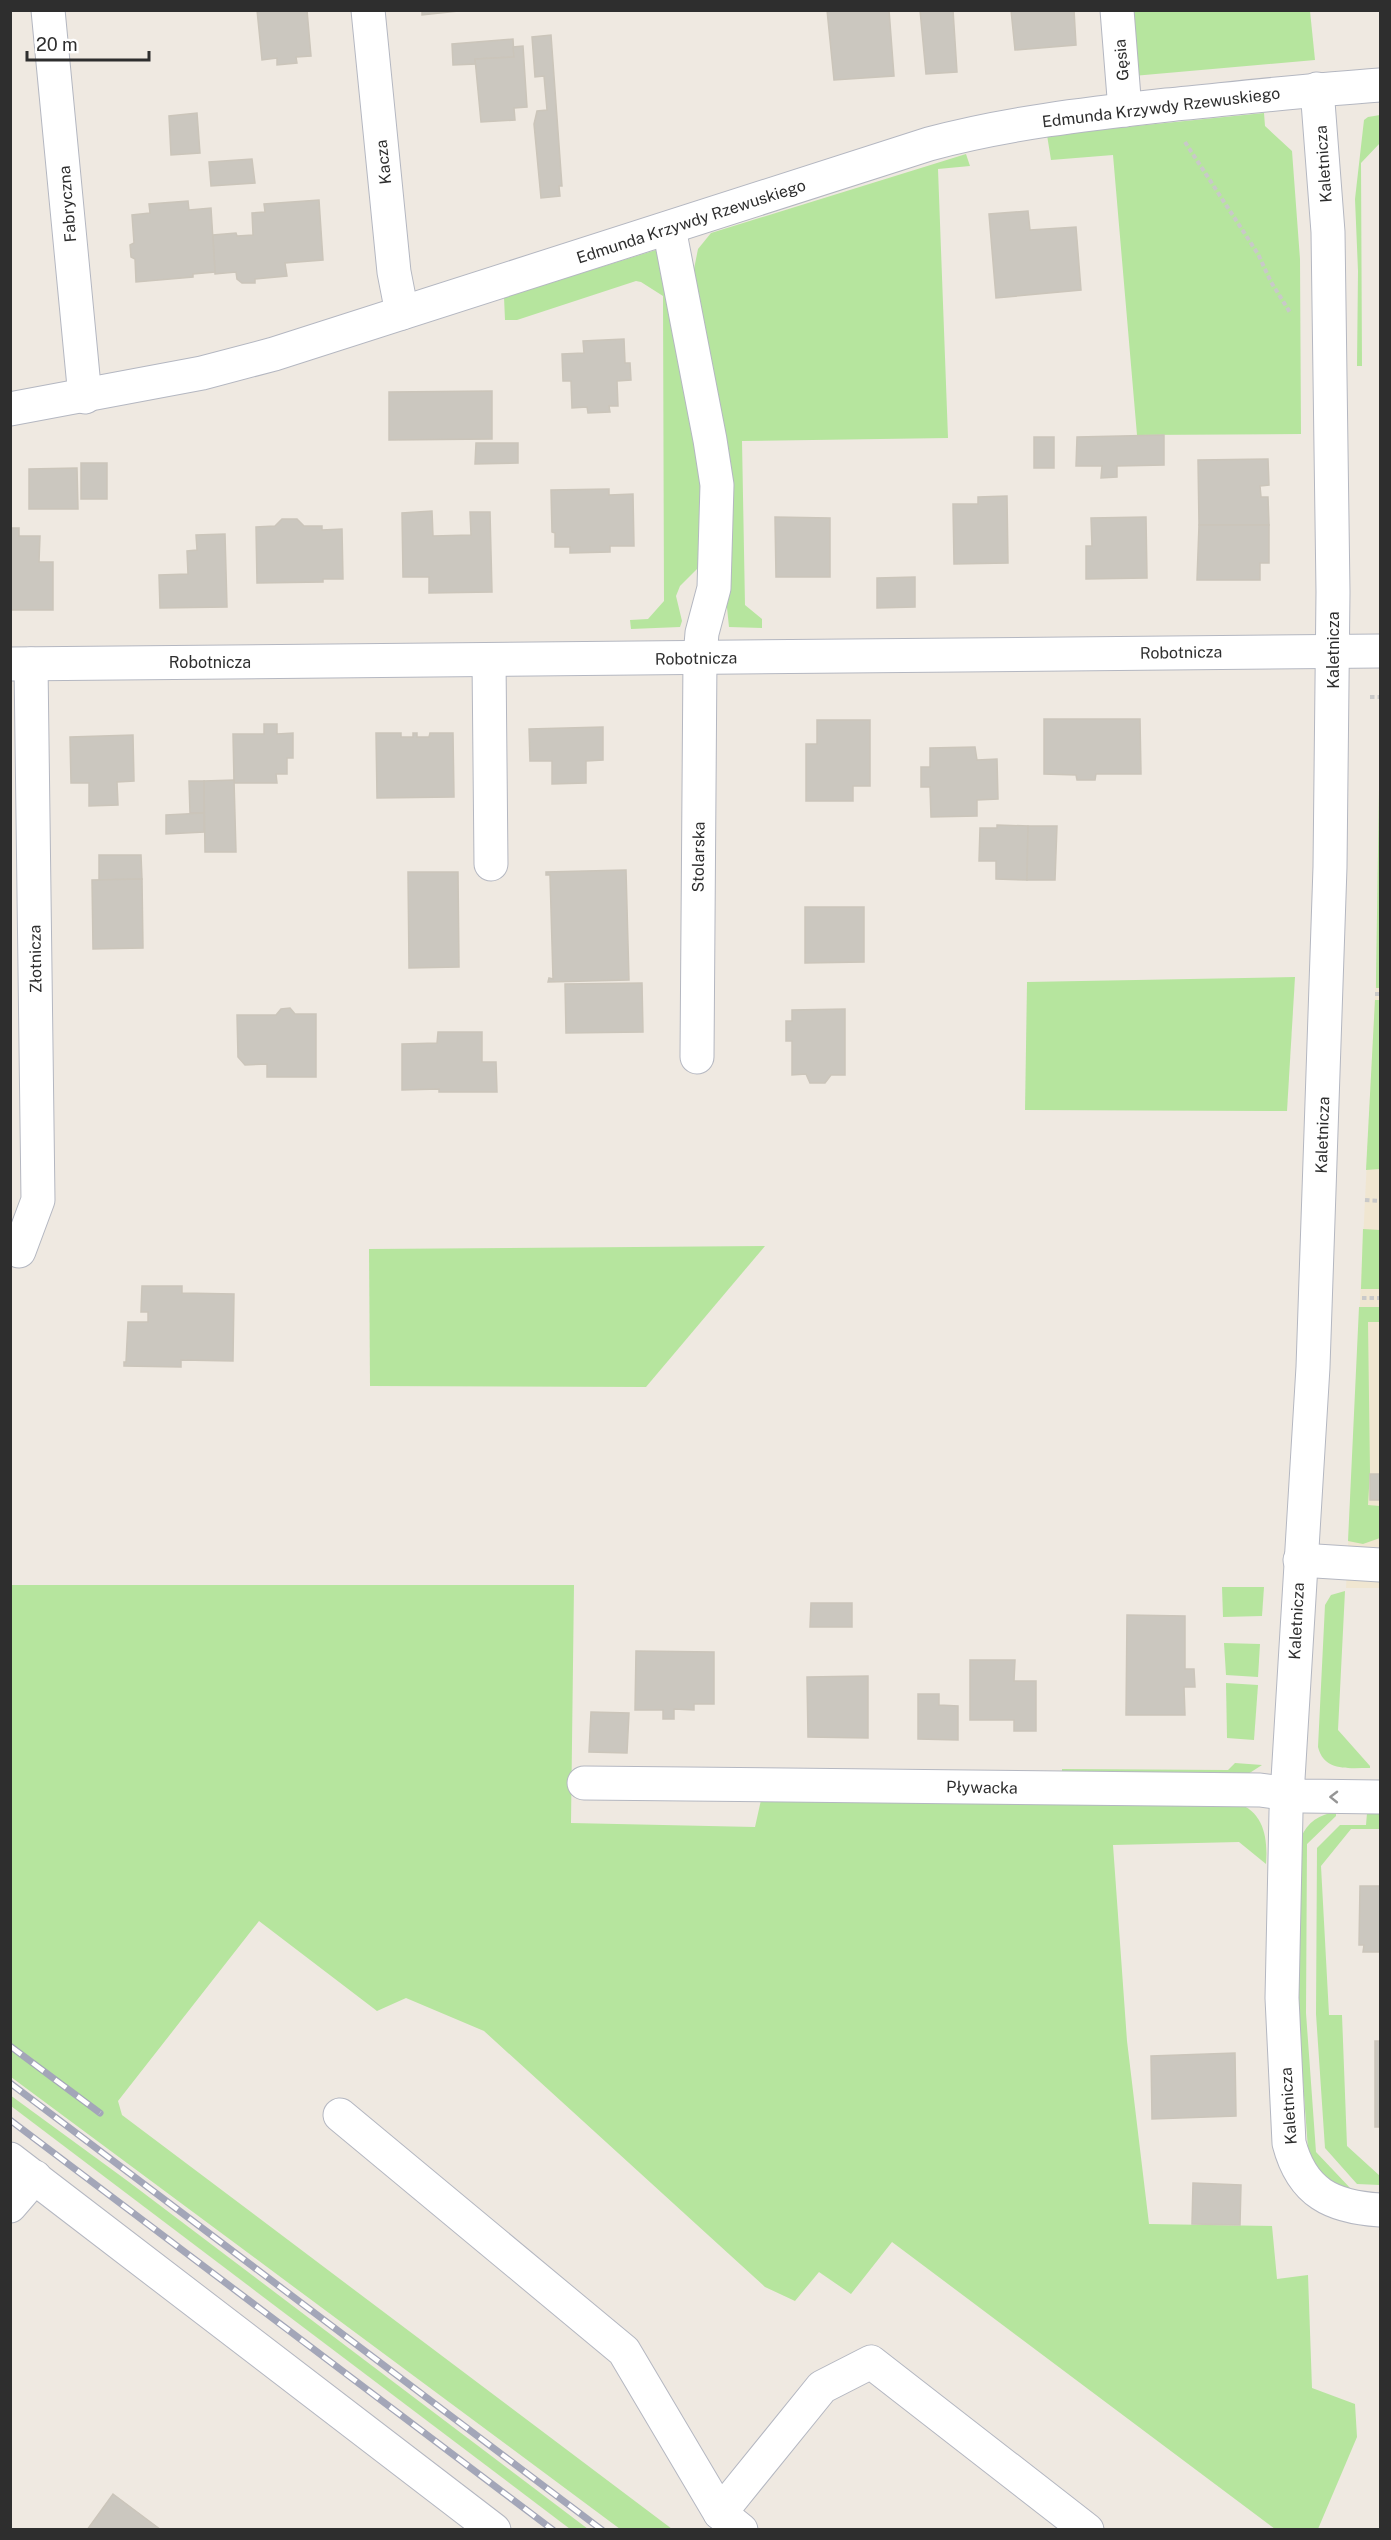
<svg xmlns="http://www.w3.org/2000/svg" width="1391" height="2540" viewBox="0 0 1391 2540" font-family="'Public Sans',sans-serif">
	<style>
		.education { fill: #f0e6d1 }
		.green { fill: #b6e59e }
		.building { fill: #cbc7bf; stroke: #cbc5ba; stroke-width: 1.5 }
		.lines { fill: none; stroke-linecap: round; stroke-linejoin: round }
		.minor-casing { stroke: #b4b7c1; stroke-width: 35 }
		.path { stroke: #c9c9c9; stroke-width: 4; stroke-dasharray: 4.5 3; stroke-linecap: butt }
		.minor { stroke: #fff; stroke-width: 33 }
		.rail-casing { stroke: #a3a6b8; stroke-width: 7 }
		.rail { stroke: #fff; stroke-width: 4.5; stroke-dasharray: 14; stroke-linecap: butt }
		.oneway { stroke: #969696 }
		.labels { text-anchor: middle; stroke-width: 4.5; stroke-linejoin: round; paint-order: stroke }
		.street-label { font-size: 16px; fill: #2e2e2e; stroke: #fff }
	</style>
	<rect width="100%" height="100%" fill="#efe9e1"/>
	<!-- education -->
	<path class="education" d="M1376 976H1380V1588H1346Z"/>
	<!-- green -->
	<g class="green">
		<path d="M1127 11H1310L1315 60 1133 76Z"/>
		<path d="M1264 113 1265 126 1292 151 1300 259 1301 434 1137 435 1113 155 1051 160 1047 135Z"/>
		<path d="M1380 115V143L1361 163 1362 366H1357L1358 271 1355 199 1364 120 1368 117Z"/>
		<path d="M966 154 970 166 938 169 948 438 742 441 745 605 762 619V628L729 627 695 294 694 269 698 249 711 233Z"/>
		<path d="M659 249 700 447 705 538 698 568 680 586 676 596 682 621 680 627 631 629 630 620 648 619 664 601 663 296 641 282 636 281 517 320H505L504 297Z"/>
		<path d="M1380 727V988H1376V976Z"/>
		<path d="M1295 977 1287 1111 1025 1110 1027 982Z"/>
		<path d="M1375 1000H1380V1169L1366 1170Z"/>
		<path d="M1363 1229 1380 1230V1289H1361Z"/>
		<path d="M765 1246 646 1387 370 1386 369 1249Z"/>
		<path d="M1359 1307H1380V1322H1368L1370 1472 1368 1505 1380 1506V1538L1363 1544 1348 1541Z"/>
		<path d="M10 1585H574L571 1823 755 1827 761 1800 1237 1803C1264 1812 1268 1838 1266 1864L1239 1842 1113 1845 1127 2041 1149 2224 1272 2226 1277 2279 1308 2275 1312 2388 1355 2404 1357 2437 1318 2529H1275L892 2242 851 2294 819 2272 795 2301 765 2287 484 2031 406 1998 377 2011 259 1921 118 2101 122 2115 672 2529H620L11 2077Z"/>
		<path d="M1222 1587H1264L1262 1616 1223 1617Z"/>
		<path d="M1345 1591 1338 1730 1370 1766V1768C1349 1768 1324 1772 1318 1747L1325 1605 1331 1595Z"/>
		<path d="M1224 1643 1260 1644 1258 1677 1226 1675Z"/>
		<path d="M1226 1683 1258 1685 1254 1740 1227 1738Z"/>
		<path d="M1235 1763 1262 1765 1248 1774H1062V1769L1228 1770Z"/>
		<path d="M1336 1812V1816L1307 1844 1306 2013 1316 2152 1352 2190C1328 2185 1317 2170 1308 2149L1298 2015 1301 1838C1307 1822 1320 1814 1336 1812Z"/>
		<path d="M1367 1813H1380V1829H1351L1321 1866 1329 2015H1342L1347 2146 1380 2176V2185L1357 2184 1325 2148 1316 2014 1317 1848 1340 1825H1366Z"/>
		<path d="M10 2095 129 2182 588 2529H570L11 2106Z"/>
	</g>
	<!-- building -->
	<g class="building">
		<path d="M257 10H307L311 56 296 57 297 63 277 65V58L262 60Z"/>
		<path d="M422 10H468L422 15Z"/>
		<path d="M827 10H889L894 76 834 80Z"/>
		<path d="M920 10H953L957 72 926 74Z"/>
		<path d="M1011 10H1074L1076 45 1015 50Z"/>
		<path d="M551 35 562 186H559L560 196 541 198 534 124 537 111 547 110 544 76 535 77 532 37Z"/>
		<path d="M513 39 514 57 475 59 476 64 453 65 452 44Z"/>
		<path d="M523 46 527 107 514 108 515 120 481 122 475 59 514 57 513 47Z"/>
		<path d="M197 113 200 153 171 155 169 116Z"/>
		<path d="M252 159 255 183 211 186 209 162Z"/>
		<path d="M319 200 323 260 285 263 287 276 255 279V283H242L237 279 236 272 215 274 213 235 236 233 237 236 253 235 252 213 265 212 264 204Z"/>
		<path d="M188 201 189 210 211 208 215 272 193 274V277L136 282 135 259 131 257 130 245 134 243 132 215 150 213 149 204Z"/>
		<path d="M1028 211 1030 230 1076 227 1081 290 996 298 989 214Z"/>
		<path d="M624 339 625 363H630L631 380 617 381 618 406H609L610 412 588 413 587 407 572 408 571 381H563L562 354 584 353 583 341Z"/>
		<path d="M492 391V439L389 440V392Z"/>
		<path d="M1164 435V465L1117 466V477L1101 478 1102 466H1076L1077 437Z"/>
		<rect x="1034" y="437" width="20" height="31"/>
		<path d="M476 443H518V463L475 464Z"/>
		<path d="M1268 459 1269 485 1260 486 1261 497H1268L1269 525H1199L1198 460Z"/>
		<rect x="81" y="463" width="26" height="36"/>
		<path d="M77 468 78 509H29V469Z"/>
		<path d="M609 489V495L633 494 634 546H610V552L570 553V547H555V533L552 532 551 490Z"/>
		<path d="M1007 496 1008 563 954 564 953 504H978V497Z"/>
		<path d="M432 511 433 536 471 535 470 512H490L492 592 429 593V577H403L402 513Z"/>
		<path d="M775 517 830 518V577H776Z"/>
		<path d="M1146 517 1147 578 1086 579V546H1092L1091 518Z"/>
		<path d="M282 519H297L304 526H322V530L342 529 343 579H323V582L257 583 256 527 275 526Z"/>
		<path d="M1199 525H1269V563H1260V580H1197Z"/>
		<path d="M10 528H19V536H40L39 562H53V610H10Z"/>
		<path d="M225 534 227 607 160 608 159 575 188 574 187 551 197 550 196 535Z"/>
		<path d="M915 577V607L877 608V578Z"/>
		<path d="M1044 719H1140L1141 774H1096L1095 780H1077L1076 775 1044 774Z"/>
		<path d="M817 720H870V786H853V801H806V744H817Z"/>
		<path d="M264 724H277V734L293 733V758H287V774H276L277 783H234L233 734H264Z"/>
		<path d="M603 727V760L586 761V783L552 784V761H530L529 729Z"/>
		<path d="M376 733H401V737H413V733H417V737H429L430 733H453L454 797 377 798Z"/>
		<path d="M133 735 134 781 117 782 118 805 89 806V783H71L70 737Z"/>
		<path d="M975 747 977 760 997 759 998 799 977 800V816L931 817 930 787H921V767H930V748Z"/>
		<path d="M234 780 236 852H205L204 781Z"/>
		<path d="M189 781H204V813H190Z"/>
		<path d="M204 813V832L166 834V815Z"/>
		<path d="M997 825 1028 826 1027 880 996 879V861H979L980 828H997Z"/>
		<path d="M1028 826H1057L1055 880H1027Z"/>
		<path d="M99 855H141L142 879 99 880Z"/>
		<path d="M626 870 629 980 548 982 549 978 553 979 550 875H546V872Z"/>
		<path d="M408 872H458L459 967 409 968Z"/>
		<path d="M142 879 143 948 93 949 92 880Z"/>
		<path d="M805 907H864V962L805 963Z"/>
		<path d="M642 983 643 1032 566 1033 565 984Z"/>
		<path d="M290 1008 295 1014H316V1077H267V1064L245 1065 238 1057 237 1015H276L281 1009Z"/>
		<path d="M845 1009V1075H831L825 1083H810L806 1074 792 1075V1041H786V1021H792V1010Z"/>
		<path d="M438 1032H482V1062H496L497 1092H439V1089L402 1090V1044L437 1043Z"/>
		<path d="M142 1286H182V1293L234 1294 233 1361 181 1360V1367L124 1366V1362H126L128 1322H148V1312H141Z"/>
		<rect x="1370" y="1474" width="10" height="26"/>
		<path d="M811 1603H852V1627H810Z"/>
		<path d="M1127 1615 1185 1616V1669H1194L1195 1687H1184L1185 1715H1126Z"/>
		<path d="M636 1651 714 1652V1704H694V1710L674 1709V1719H663V1710H635Z"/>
		<path d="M970 1660H1015L1014 1681H1036V1731H1014V1720H970Z"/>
		<path d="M868 1676V1738L808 1737 807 1677Z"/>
		<path d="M918 1694H939V1705L958 1706V1740L918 1739Z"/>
		<path d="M591 1712 629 1713 627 1753 589 1752Z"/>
		<path d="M1360 1886H1380V1952H1363L1364 1945H1359Z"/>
		<rect x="1375" y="2041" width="5" height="86"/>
		<path d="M1235 2053 1236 2116 1152 2119 1151 2056Z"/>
		<path d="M1193 2183 1241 2185 1240 2225 1192 2224Z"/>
		<path d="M113 2494 161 2530H87Z"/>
	</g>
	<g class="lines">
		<!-- minor casing -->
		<g class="minor-casing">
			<g id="minor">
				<path d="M48 10 85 397"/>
				<path d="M368 10 394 272 402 313"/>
				<path d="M1117 10 1125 110"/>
				<path d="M1317 89 1328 232 1333 592 1330 867 1313 1367 1286 1812 1282 1998 1289 2143C1302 2193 1332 2207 1380 2210"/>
				<path d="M669 228 710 440 717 485 714 588 702 633 700 657 697 1057"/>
				<path d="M10 409 202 373 274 354 929 144C1007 123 1087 114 1167 105 1238 98 1309 90 1380 85"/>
				<path d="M489 660 491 864"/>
				<path d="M10 664 1380 651"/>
				<path d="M19 1251 38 1200 31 664"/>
				<path d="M1300 1560 1380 1565"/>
				<path d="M584 1783 1260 1790 1303 1796 1380 1797"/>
				<path d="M340 2115 624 2351 720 2513 741 2530"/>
				<path d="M10 2159 494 2530"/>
				<path d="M10 2206 35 2177"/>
				<path d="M720 2513 822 2387 871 2362 1087 2530"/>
			</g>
		</g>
		<!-- path -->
		<g class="path">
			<path d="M1185 142 1258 254 1271 282 1291 314"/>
			<path d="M1370 697H1380"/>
			<path d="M1375 994H1380"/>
			<path d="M1365 1200 1380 1201"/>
			<path d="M1362 1298H1380"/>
		</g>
		<!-- minor -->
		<use href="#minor" class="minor"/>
		<!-- rail casing -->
		<g class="rail-casing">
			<g id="rail">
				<path d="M10 2046 100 2113"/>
				<path d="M10 2083 602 2530"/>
				<path d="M10 2120 553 2530"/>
			</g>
		</g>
		<!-- rail -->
		<use href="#rail" class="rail"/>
	</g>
	<!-- one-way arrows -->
	<defs><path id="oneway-chevron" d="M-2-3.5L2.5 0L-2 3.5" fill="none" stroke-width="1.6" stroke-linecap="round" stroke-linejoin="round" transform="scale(1.5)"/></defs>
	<use class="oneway" href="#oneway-chevron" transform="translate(1334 1797) rotate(-179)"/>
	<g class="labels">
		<!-- street labels -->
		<g class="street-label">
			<text transform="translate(1121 60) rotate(-95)" y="6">Gęsia</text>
			<text transform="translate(1161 107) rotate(-7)" y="6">Edmunda Krzywdy Rzewuskiego</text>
			<text transform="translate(383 162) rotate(-96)" y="6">Kacza</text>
			<text transform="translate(1323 164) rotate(-94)" y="6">Kaletnicza</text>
			<text transform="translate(67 204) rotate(-95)" y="6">Fabryczna</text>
			<text transform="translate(691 221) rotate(-18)" y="6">Edmunda Krzywdy Rzewuskiego</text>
			<text transform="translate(1333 650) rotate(-90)" y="6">Kaletnicza</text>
			<text transform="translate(1181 652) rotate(-1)" y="6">Robotnicza</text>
			<text transform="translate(696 658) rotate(-1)" y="6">Robotnicza</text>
			<text x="210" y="668">Robotnicza</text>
			<text transform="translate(698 857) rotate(-89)" y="6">Stolarska</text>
			<text transform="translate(35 959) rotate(-91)" y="6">Złotnicza</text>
			<text transform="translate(1322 1135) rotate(-88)" y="6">Kaletnicza</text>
			<text transform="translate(1296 1621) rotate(-87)" y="6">Kaletnicza</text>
			<text transform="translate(982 1787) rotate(1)" y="6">Pływacka</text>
			<text transform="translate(1288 2106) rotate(-94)" y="6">Kaletnicza</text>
		</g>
	</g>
	<!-- border -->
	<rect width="1391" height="2540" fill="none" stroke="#2e2e2e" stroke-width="24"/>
	<!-- scale -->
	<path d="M27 51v9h122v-9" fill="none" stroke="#2e2e2e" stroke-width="3"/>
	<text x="36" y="51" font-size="18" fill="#2e2e2e" stroke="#ffffff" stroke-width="4.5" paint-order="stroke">20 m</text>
</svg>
